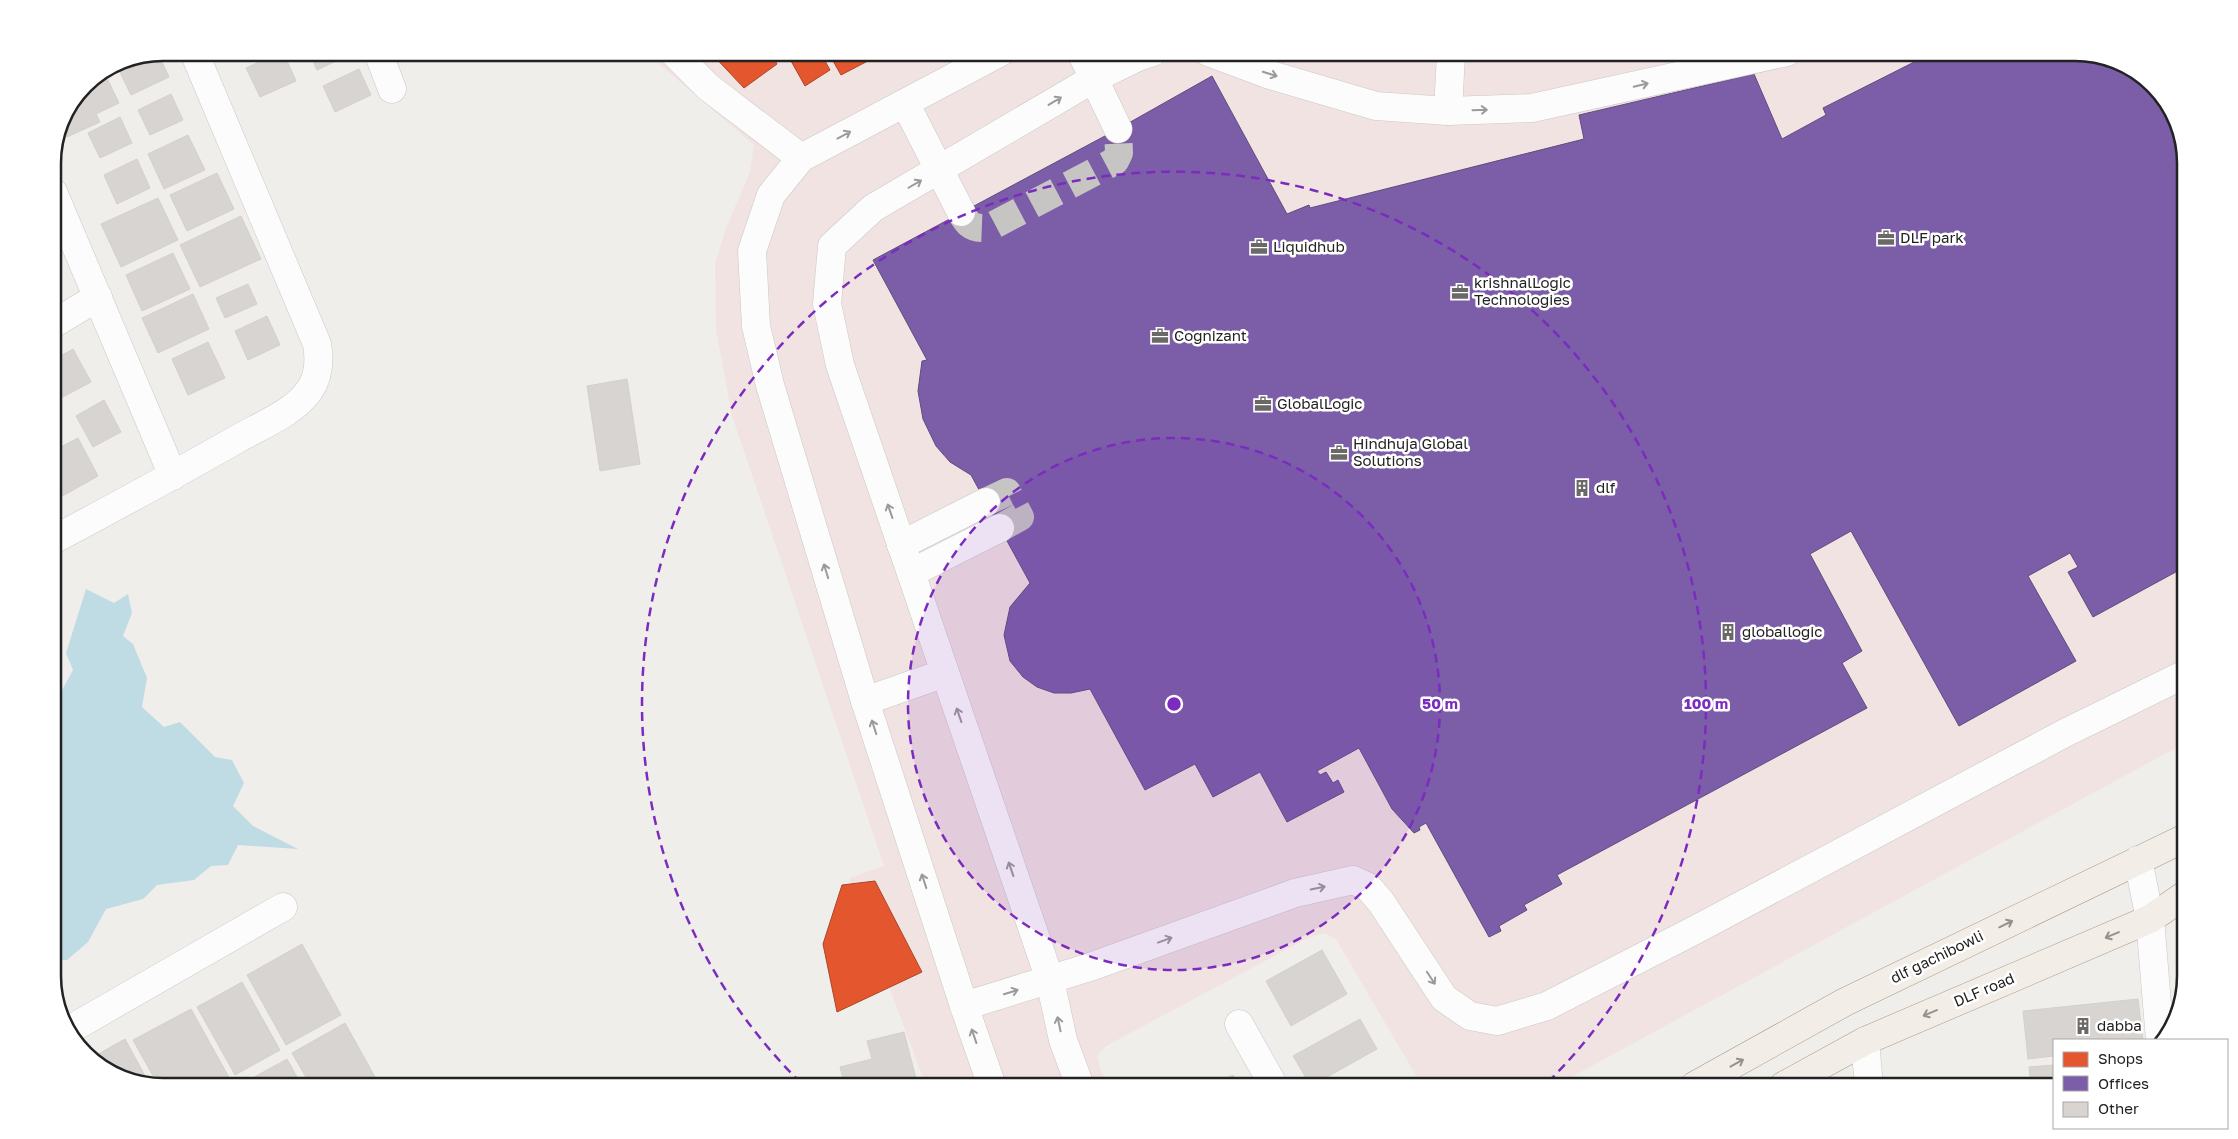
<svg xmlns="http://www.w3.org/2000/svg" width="2238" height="1139" viewBox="0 0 2238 1139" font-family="'Golos Text',sans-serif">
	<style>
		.commercial { fill: #f1e3e1 }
		.water { fill: #bfdbe3 }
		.shops { fill: #e4572e; stroke: #aa472a }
		.offices { fill: #7b5ea7; stroke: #604c7f }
		.building { fill: #d7d4d2; stroke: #d3d0cc }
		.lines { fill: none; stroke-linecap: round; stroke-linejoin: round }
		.minor-tunnel { stroke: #c7c5c3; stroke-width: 28; stroke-dasharray: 28 14; stroke-linecap: butt }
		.minor-casing { stroke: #c9c8c7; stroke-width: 29 }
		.major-casing { stroke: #a79c86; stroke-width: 29 }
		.minor { stroke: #fdfcfc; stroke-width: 28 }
		.major { stroke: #f3ede7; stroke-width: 28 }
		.oneway { stroke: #9a9a9a }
		.oneway2 { stroke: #95928e }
		.ring { fill: none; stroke: #7b2cbf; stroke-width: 2.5; stroke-dasharray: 9 6 }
		.labels { text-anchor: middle; stroke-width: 5; stroke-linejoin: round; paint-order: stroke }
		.poi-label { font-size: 15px; fill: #222; stroke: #fff; text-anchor: start }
		.street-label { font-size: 15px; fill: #222; stroke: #fff }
		.rim { fill: none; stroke: #222; stroke-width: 2.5 }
		.centre { fill: #7b2cbf; stroke: #fff; stroke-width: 2.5 }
		.ring-label { font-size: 15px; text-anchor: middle; font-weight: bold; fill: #7b2cbf; stroke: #fff; stroke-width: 5; stroke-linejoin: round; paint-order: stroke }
	</style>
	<rect width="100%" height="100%" fill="#f0eeeb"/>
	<!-- commercial -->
	<path class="commercial" d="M2075 52 2124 64 2167 102 2185 156V743L1555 1086H1422L1336 939 1324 933 1304 940 1106 1046 1097 1056 1101 1071 1109 1086H926L849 878 884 866 732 416 716 330 715 264 726 228 750 172 754 145 646 53Z"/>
	<!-- water -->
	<path class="water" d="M86 589 114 603 128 594 132 613 123 636 133 644 147 678 142 707 164 727 180 722 215 757 232 760 244 783 233 806 253 826 298 849 238 845 228 865 211 866 194 880 157 885 143 899 106 909 88 942 67 960H53V697L61 692 73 670 66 653Z"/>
	<!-- shops -->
	<g class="shops">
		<path d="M710 52H770L777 64 744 88Z"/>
		<path d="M786 52H820L830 70 805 86Z"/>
		<path d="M828 52H885L841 75Z"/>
		<path d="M1732 534 1817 683 1734 730 1635 580Z"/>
		<path d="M875 881 922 972 837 1012 823 944 842 885Z"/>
	</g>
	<!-- offices -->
	<path class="offices" d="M1934 52H2075L2124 64 2167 102 2185 156V567L2093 617 2068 572 2078 567 2070 553 2028 576 2076 661 1959 726 1851 531 1810 554 1862 651 1842 663 1867 708 1557 875 1562 884 1524 905 1527 910 1499 926 1501 931 1489 937 1426 823 1419 827 1420 830 1414 833 1392 809 1359 748 1317 771 1320 775 1326 772 1333 783 1338 780 1344 792 1287 822 1260 772 1213 797 1195 764 1145 790 1090 689 1071 693H1054L1037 687 1023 677 1010 661 1004 635 1010 607 1030 583 971 475 950 462 936 446 923 419 918 391 922 361 927 360 873 260 1118 129 1212 76 1287 214 1309 205 1310 208 1584 139 1579 115 1754 74 1782 139 1826 115 1823 108Z"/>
	<!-- building -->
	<g class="building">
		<path d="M281 52H283L296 81 260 97 246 68Z"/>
		<path d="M309 52H351V54L317 70Z"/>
		<path d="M158 53 169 77 131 95 117 66 136 58Z"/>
		<path d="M359 69 371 95 335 112 323 86Z"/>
		<path d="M104 72 119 103 96 114 100 122 67 137 61 120 85 85Z"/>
		<path d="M171 94 183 120 150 135 138 110Z"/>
		<path d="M120 117 132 143 100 158 88 133Z"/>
		<path d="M188 135 205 170 164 189 148 154Z"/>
		<path d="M137 159 150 188 117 204 104 175Z"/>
		<path d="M217 173 234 209 187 231 170 195Z"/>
		<path d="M158 198 178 240 121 267 101 224Z"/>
		<path d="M241 216 261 259 200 287 180 245Z"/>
		<path d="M173 253 190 289 142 311 126 275Z"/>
		<path d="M248 284 257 304 225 318 216 298Z"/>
		<path d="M193 294 209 329 158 353 142 318Z"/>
		<path d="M267 316 280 345 248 360 235 331Z"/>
		<path d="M208 342 225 378 188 395 172 359Z"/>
		<path d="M73 349 91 382 59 399 53 386V360Z"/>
		<path d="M627 379 640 464 600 471 587 386Z"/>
		<path d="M104 400 121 432 93 447 76 416Z"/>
		<path d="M78 438 98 476 59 498 53 487V451Z"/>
		<path d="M302 944 341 1015 286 1045 247 975Z"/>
		<path d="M1322 950 1347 994 1291 1026 1266 981Z"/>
		<path d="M242 982 280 1050 235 1075 197 1007Z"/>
		<path d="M2138 999 2143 1040H2054V1056L2028 1059 2023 1011Z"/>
		<path d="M191 1009 231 1081 221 1086 158 1085 133 1040Z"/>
		<path d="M1360 1019 1377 1049 1311 1086 1293 1056Z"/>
		<path d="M345 1023 380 1086H311L292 1053Z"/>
		<path d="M904 1032 918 1086H845L840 1067 872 1059 867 1041Z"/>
		<path d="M125 1039 149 1083 114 1075 93 1057Z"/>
		<path d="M287 1059 302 1086H238Z"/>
		<path d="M2054 1065V1086H2031L2029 1067Z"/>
		<path d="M1233 1075 1239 1086H1212Z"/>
		<path d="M1994 1078 1995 1086H1915Z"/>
	</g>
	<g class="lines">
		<!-- minor-tunnel -->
		<g class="minor-tunnel">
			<path d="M961 212C968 225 972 229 988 228L1115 161 1119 153 1118 129"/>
			<path d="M986 502 1007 492 1020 517 1000 528"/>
		</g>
		<!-- minor casing -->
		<g class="minor-casing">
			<g id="minor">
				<path d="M378 52 392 89"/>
				<path d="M673 52 708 87 801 158"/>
				<path d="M1081 52 1118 129"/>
				<path d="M1208 52 1267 74 1376 106 1448 111 1532 108 1787 52"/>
				<path d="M905 103 961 212"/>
				<path d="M1448 111 1451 54"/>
				<path d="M53 192 173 476"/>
				<path d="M53 324 98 297"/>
				<path d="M53 540C115 507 178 473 239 438 262 425 293 413 309 391 319 377 320 361 317 344L194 52"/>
				<path d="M901 545 986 502"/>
				<path d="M911 573 1000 528"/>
				<path d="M865 701 945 673"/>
				<path d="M2138 860 2150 919 2160 1040"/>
				<path d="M964 1006 1090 967 1295 893 1353 880 1368 887 1381 902 1444 998 1470 1016 1497 1021 1547 1006 1695 930 2065 733 2185 674"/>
				<path d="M1239 1024 1274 1086"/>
				<path d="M69 1030 283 907"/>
				<path d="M1865 1041 1869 1086"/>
				<path d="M992 1086 964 1006 865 701 770 385 756 326 752 251 771 195 801 158 1001 52"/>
				<path d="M1080 1086 1063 1040 1050 980 840 365 827 304 832 246 873 208 1093 79 1138 57 1153 52"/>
			</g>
		</g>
		<!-- major casing -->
		<g class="major-casing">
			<g id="major">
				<path d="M1694 1086 1845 1002 2185 838"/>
				<path d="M1783 1086 1865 1041 2150 919 2185 895"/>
			</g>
		</g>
		<!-- minor -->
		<use href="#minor" class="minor"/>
		<!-- major -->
		<use href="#major" class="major"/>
	</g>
	<!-- one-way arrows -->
	<defs><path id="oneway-shaft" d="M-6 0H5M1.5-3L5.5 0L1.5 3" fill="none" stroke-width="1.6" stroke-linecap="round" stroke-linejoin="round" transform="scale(1.25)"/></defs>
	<g class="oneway">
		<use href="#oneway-shaft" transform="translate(1270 74) rotate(17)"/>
		<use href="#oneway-shaft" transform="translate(1641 85) rotate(-13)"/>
		<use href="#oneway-shaft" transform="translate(1055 101) rotate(-31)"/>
		<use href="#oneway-shaft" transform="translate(1480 110) rotate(-2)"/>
		<use href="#oneway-shaft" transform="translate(844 135) rotate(-28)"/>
		<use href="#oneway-shaft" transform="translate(915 184) rotate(-30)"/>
		<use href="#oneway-shaft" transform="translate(890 511) rotate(-109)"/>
		<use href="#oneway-shaft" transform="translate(826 571) rotate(-107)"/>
		<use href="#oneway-shaft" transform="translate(959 715) rotate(-109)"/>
		<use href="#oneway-shaft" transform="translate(874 727) rotate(-108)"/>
		<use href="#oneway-shaft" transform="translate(1011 869) rotate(-109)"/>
		<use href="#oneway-shaft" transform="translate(924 881) rotate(-108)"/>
		<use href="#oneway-shaft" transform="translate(1318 888) rotate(-12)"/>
		<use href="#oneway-shaft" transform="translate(1165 940) rotate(-20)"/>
		<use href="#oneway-shaft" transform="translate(1431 978) rotate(57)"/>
		<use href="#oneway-shaft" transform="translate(1011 992) rotate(-17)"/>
		<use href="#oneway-shaft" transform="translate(1059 1024) rotate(-102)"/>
		<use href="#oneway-shaft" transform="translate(974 1036) rotate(-109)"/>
	</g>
	<g class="oneway2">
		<use href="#oneway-shaft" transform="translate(2006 924) rotate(-26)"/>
		<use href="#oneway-shaft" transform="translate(2112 935) rotate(157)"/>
		<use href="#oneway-shaft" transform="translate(1930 1013) rotate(157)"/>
		<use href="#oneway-shaft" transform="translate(1737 1063) rotate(-29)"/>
	</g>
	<!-- distance rings -->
	<circle cx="1174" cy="704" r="266" fill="#7b2cbf" fill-opacity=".12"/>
	<g class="ring">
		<circle cx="1174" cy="704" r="266"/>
		<path d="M801 1083A532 532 0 1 1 1547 1083"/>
	</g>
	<!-- icons -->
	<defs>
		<g id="office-bare" transform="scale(1.35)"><path d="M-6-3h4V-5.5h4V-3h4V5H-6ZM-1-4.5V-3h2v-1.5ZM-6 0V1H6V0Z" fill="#6a6968" stroke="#fff" stroke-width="2.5" paint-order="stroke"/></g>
		<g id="building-bare" transform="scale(1.35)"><path d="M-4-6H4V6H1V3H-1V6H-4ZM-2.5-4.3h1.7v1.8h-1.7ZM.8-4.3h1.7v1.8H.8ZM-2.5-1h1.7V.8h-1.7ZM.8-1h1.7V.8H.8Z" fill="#6a6968" stroke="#fff" stroke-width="2.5" paint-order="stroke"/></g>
	</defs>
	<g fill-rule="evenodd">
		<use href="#office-bare" x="1886" y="238"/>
		<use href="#office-bare" x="1259" y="247"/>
		<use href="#office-bare" x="1460" y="292"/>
		<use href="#office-bare" x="1160" y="336"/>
		<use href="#office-bare" x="1263" y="404"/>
		<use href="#office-bare" x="1339" y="453"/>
		<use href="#building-bare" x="1582" y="488"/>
		<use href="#building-bare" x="1728" y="632"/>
		<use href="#building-bare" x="2083" y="1026"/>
	</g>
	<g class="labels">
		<!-- poi labels -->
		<g class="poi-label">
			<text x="1900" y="243">DLF park</text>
			<text x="1273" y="252">Liquidhub</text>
			<text x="1474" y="288">krishnalLogic<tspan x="1474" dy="17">Technologies</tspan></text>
			<text x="1174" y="341">Cognizant</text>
			<text x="1277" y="409">GlobalLogic</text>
			<text x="1353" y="449">Hindhuja Global<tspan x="1353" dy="17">Solutions</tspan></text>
			<text x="1596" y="493">dlf</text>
			<text x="1742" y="637">globallogic</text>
			<text x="2097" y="1031">dabba</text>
		</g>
		<!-- street labels -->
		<g class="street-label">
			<text transform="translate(1937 957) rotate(-26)" y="5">dlf gachibowli</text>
			<text transform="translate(1984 990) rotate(-23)" y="5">DLF road</text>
		</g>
	</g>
	<!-- crop -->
	<path d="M0 0H2238V1139H0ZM163 61H2075A102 102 0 0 1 2177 163V976A102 102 0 0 1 2075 1078H163A102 102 0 0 1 61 976V163A102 102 0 0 1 163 61Z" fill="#fff" fill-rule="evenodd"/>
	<path class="rim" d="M163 61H2075A102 102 0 0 1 2177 163V976A102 102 0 0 1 2075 1078H163A102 102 0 0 1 61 976V163A102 102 0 0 1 163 61Z"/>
	<circle cx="1174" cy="704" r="8" class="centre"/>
	<g class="ring-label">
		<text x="1440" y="709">50 m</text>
		<text x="1706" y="709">100 m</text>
	</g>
	<!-- legend -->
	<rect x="2053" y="1039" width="175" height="90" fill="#ffffff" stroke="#a7a7a7"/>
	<rect x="2063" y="1052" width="25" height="15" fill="#e4572e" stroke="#a7a7a7"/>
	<text x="2098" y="1064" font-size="15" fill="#222222">Shops</text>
	<rect x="2063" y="1076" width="25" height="15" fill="#7b5ea7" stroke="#a7a7a7"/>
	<text x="2098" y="1089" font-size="15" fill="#222222">Offices</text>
	<rect x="2063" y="1102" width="25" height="15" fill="#d7d4d2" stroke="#a7a7a7"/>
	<text x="2098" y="1114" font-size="15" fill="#222222">Other</text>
</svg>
